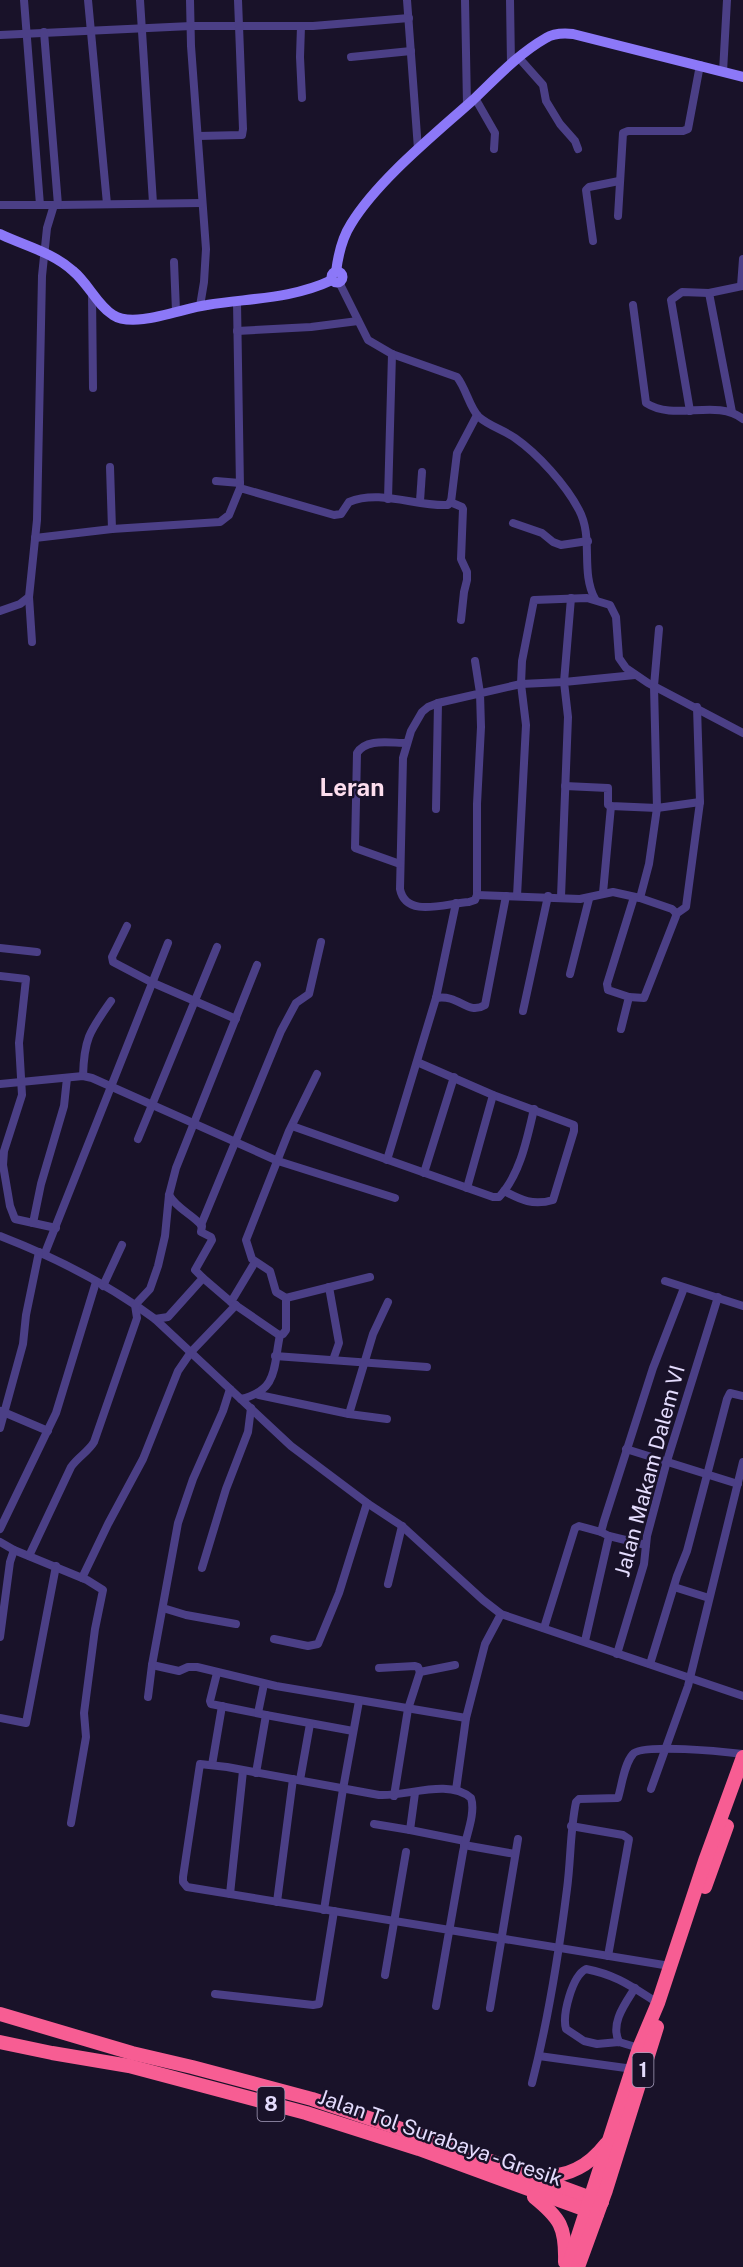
<svg xmlns="http://www.w3.org/2000/svg" width="743" height="2267" viewBox="0 0 743 2267" font-family="'Public Sans',sans-serif">
	<style>
		.lines { fill: none; stroke-linecap: round; stroke-linejoin: round }
		.street { stroke: #4b3f86; stroke-width: 8 }
		.secondary { stroke: #8c78f8; stroke-width: 10 }
		.highway { stroke: #f75d93; stroke-width: 14 }
		.labels { text-anchor: middle; stroke-width: 5; stroke-linejoin: round; paint-order: stroke }
		.shield { fill: #191229; stroke: #a79fbd; stroke-width: 1.5 }
		.shield-label { font-size: 20px; font-weight: bold; fill: #e4dcfd }
		.street-label { font-size: 21px; fill: #e4dcfd; stroke: #191229 }
		.quarter-label { font-size: 24px; font-weight: bold; fill: #fddeee; stroke: #191229 }
	</style>
	<rect width="100%" height="100%" fill="#191229"/>
	<g class="lines">
		<!-- street -->
		<g class="street">
			<path d="M24 0 40 205"/>
			<path d="M88 0 107 204"/>
			<path d="M140 0 153 203"/>
			<path d="M190 0 191 46 206 249 204 282 200 306"/>
			<path d="M407 0 418 149"/>
			<path d="M465 0 467 105"/>
			<path d="M510 0 511 64"/>
			<path d="M301 26 300 57 302 98"/>
			<path d="M0 35 191 26H313L409 18"/>
			<path d="M351 57 411 51"/>
			<path d="M519 58 543 85 546 101 560 124 575 141 578 149"/>
			<path d="M723 72 727 0"/>
			<path d="M475 98 495 133 494 149"/>
			<path d="M198 136 242 135 243 129 238 0"/>
			<path d="M0 205H54"/>
			<path d="M58 205 202 203"/>
			<path d="M618 216 623 133 628 131H683L688 129 700 65"/>
			<path d="M593 241 586 190 589 187 619 181"/>
			<path d="M174 262 176 311"/>
			<path d="M339 282 368 340 392 354 457 377C466 388 470 409 479 417 489 426 504 430 515 438 538 454 566 485 579 510 594 538 580 571 595 599"/>
			<path d="M741 286 743 259"/>
			<path d="M92 293 93 388"/>
			<path d="M709 293 732 412"/>
			<path d="M237 302 240 488"/>
			<path d="M633 305 646 403C675 422 716 398 743 419"/>
			<path d="M237 331 311 327 358 321"/>
			<path d="M690 411 671 300 682 292 709 293 743 286"/>
			<path d="M110 467 112 529"/>
			<path d="M216 481 240 483"/>
			<path d="M388 499 392 354"/>
			<path d="M420 501 422 472"/>
			<path d="M450 502 462 507 463 509 461 559 467 572V580L464 592 461 620"/>
			<path d="M513 523 542 533 553 542 561 545 588 541"/>
			<path d="M35 538 112 529 220 522 229 515 240 488 334 515 341 514 349 502C380 489 417 507 448 505L451 502 457 453 477 415"/>
			<path d="M29 597 32 642"/>
			<path d="M0 611 20 604 29 597 37 520 42 276 47 228 54 205H58L44 32"/>
			<path d="M475 661 480 693 481 727 477 804V895L475 900 469 902C446 903 406 919 400 889L403 758 411 731 422 712 428 707 438 703 521 684 564 682 571 598"/>
			<path d="M565 786 608 788V805L611 806 657 808 700 802"/>
			<path d="M436 809 438 703"/>
			<path d="M400 864 355 848 357 753C366 738 390 743 406 743"/>
			<path d="M603 893 611 806"/>
			<path d="M477 895 580 899 613 892 640 898 672 909 676 913V916L644 998 629 997"/>
			<path d="M517 896 526 725 521 684 522 661 534 600 587 598 610 605 616 617 619 658 626 668 648 683 743 733"/>
			<path d="M561 897 568 717 564 682 635 675"/>
			<path d="M640 898 649 864 657 808 654 686 659 629"/>
			<path d="M676 914 686 907 700 802 697 707"/>
			<path d="M127 926 112 957 113 962 151 982 236 1019"/>
			<path d="M0 948 37 952"/>
			<path d="M570 974 589 899"/>
			<path d="M0 976 26 979 19 1043 22 1095 4 1151 3 1165 10 1206 15 1219 56 1228"/>
			<path d="M436 998C460 994 467 1016 485 1005L506 896"/>
			<path d="M523 1011 548 896"/>
			<path d="M621 1029 629 997 608 990 607 984 634 897"/>
			<path d="M417 1062 493 1095 574 1125V1131L553 1200C533 1206 521 1200 504 1191"/>
			<path d="M317 1074 289 1131 246 1240 252 1259 270 1271 276 1292 286 1298 370 1277"/>
			<path d="M83 1076C84 1038 90 1031 111 1001"/>
			<path d="M0 1084 83 1076 92 1078 278 1161 395 1198"/>
			<path d="M292 1126 493 1197H499C520 1175 527 1139 534 1109"/>
			<path d="M138 1139 217 947"/>
			<path d="M387 1160 436 998 456 903"/>
			<path d="M424 1173 454 1077"/>
			<path d="M467 1188 493 1095"/>
			<path d="M33 1223 41 1184 64 1106 67 1078"/>
			<path d="M201 1225 281 1031 296 1003 309 994 321 942"/>
			<path d="M0 1236C54 1257 108 1284 155 1319L291 1446 367 1503 402 1526 483 1600 501 1614 743 1696"/>
			<path d="M45 1253 168 943"/>
			<path d="M203 1278 231 1302 279 1335 283 1334 286 1330V1298"/>
			<path d="M665 1281 743 1306"/>
			<path d="M103 1286 122 1245"/>
			<path d="M329 1287 339 1343 333 1360"/>
			<path d="M231 1302 255 1262"/>
			<path d="M155 1319 168 1317 203 1278 195 1270 212 1240 211 1237 201 1232 202 1226C192 1214 177 1209 169 1195"/>
			<path d="M275 1356 427 1367"/>
			<path d="M259 1395 349 1414"/>
			<path d="M241 1399C279 1390 273 1367 280 1335"/>
			<path d="M1 1411 48 1431"/>
			<path d="M387 1419 349 1414 373 1334 388 1302"/>
			<path d="M0 1428 23 1344 26 1315 39 1252"/>
			<path d="M626 1449 738 1484"/>
			<path d="M0 1529 56 1413 96 1282"/>
			<path d="M609 1536 646 1545"/>
			<path d="M0 1542 14 1550 87 1580 103 1590 95 1629 84 1713 86 1737 71 1823"/>
			<path d="M29 1556 71 1467C78 1457 88 1452 94 1442L137 1318 135 1305 150 1289 158 1266 165 1236 169 1195 176 1168 257 965"/>
			<path d="M202 1568 226 1489 248 1432 251 1408"/>
			<path d="M82 1578 108 1524 143 1459 178 1371 191 1352 236 1305"/>
			<path d="M388 1584 402 1526"/>
			<path d="M674 1587 709 1598"/>
			<path d="M163 1608 186 1615 236 1624"/>
			<path d="M544 1628 575 1528 579 1526 601 1532"/>
			<path d="M0 1637 10 1562 14 1550"/>
			<path d="M274 1639 308 1646 318 1644 339 1593 367 1503"/>
			<path d="M585 1641 609 1536 601 1532 604 1521 653 1368 684 1288"/>
			<path d="M617 1654 644 1564 647 1536 667 1461 718 1297"/>
			<path d="M650 1664 677 1576 687 1551 727 1399 730 1393 743 1396"/>
			<path d="M152 1665 179 1671 188 1667H197L276 1686 466 1718 485 1644 501 1614"/>
			<path d="M379 1668 415 1666 418 1667 420 1672 455 1665"/>
			<path d="M217 1673 210 1701 211 1704 266 1715 256 1773"/>
			<path d="M148 1697 152 1665 178 1523 193 1479 223 1411 230 1389"/>
			<path d="M258 1713 264 1684"/>
			<path d="M266 1715 353 1731"/>
			<path d="M0 1718 26 1723 56 1566"/>
			<path d="M212 1765 222 1706"/>
			<path d="M300 1780 310 1724"/>
			<path d="M651 1789 688 1686 743 1462"/>
			<path d="M456 1790 466 1718"/>
			<path d="M415 1793 410 1830 465 1841"/>
			<path d="M394 1796 408 1709 420 1672"/>
			<path d="M374 1824 410 1830"/>
			<path d="M571 1826 623 1835 629 1839 608 1956"/>
			<path d="M464 1845 515 1854"/>
			<path d="M230 1894 243 1771"/>
			<path d="M277 1902 293 1779"/>
			<path d="M324 1910 343 1789 359 1701"/>
			<path d="M385 1975 406 1852"/>
			<path d="M215 1994 313 2005 319 2004 334 1911"/>
			<path d="M436 2006C445 1954 454 1903 463 1852 466 1836 476 1813 471 1798 448 1778 406 1797 379 1795L227 1767 200 1764 183 1877V1882L187 1887 670 1966"/>
			<path d="M490 2008 518 1839"/>
			<path d="M619 2042C610 2023 625 2004 635 1988"/>
			<path d="M639 2048 619 2042 597 2044 584 2041 566 2029C562 2015 572 1976 586 1969 617 1975 632 1987 658 2003"/>
			<path d="M539 2056 633 2069"/>
			<path d="M532 2083C548 2021 559 1952 567 1889 571 1859 570 1831 576 1802L579 1799 618 1798C622 1785 624 1764 633 1754 641 1743 726 1752 743 1754"/>
		</g>
		<!-- secondary -->
		<g class="secondary">
			<path d="M0 234C25 246 52 252 73 271 88 283 97 305 113 315 134 329 183 308 207 305 250 298 292 299 332 280"/>
			<circle cx="337" cy="277" r="5.5"/>
			<path d="M336 272C338 256 342 238 351 224 378 180 434 135 473 100 496 78 518 54 546 38 554 33 563 33 573 34L743 77"/>
		</g>
		<!-- highway -->
		<g class="highway">
			<path d="M705 1887 727 1826"/>
			<path d="M0 2014 132 2053 192 2067 312 2099 422 2136 602 2202"/>
			<path d="M0 2042 52 2053 129 2066 306 2113 419 2149 597 2214"/>
			<path d="M538 2176C567 2178 588 2167 606 2144"/>
			<path d="M534 2197C560 2218 566 2227 565 2262"/>
			<path d="M568 2267 639 2048 658 2003 705 1861 743 1757"/>
			<path d="M578 2267 606 2190 657 2027"/>
		</g>
	</g>
	<g class="labels">
		<!-- shield labels -->
		<g class="shield">
			<rect x="632.5" y="2053" width="21" height="34" rx="4.5"/>
			<rect x="257.5" y="2087" width="27" height="34" rx="4.5"/>
		</g>
		<g class="shield-label">
			<text x="643" y="2077">1</text>
			<text x="271" y="2111">8</text>
		</g>
		<!-- street labels -->
		<g class="street-label">
			<text transform="translate(650 1471) rotate(-75)" y="7">Jalan Makam Dalem VI</text>
			<text transform="translate(440 2138) rotate(19)" y="7">Jalan Tol Surabaya - Gresik</text>
		</g>
		<!-- quarter labels -->
		<g class="quarter-label">
			<text x="352" y="796">Leran</text>
		</g>
	</g>
</svg>
